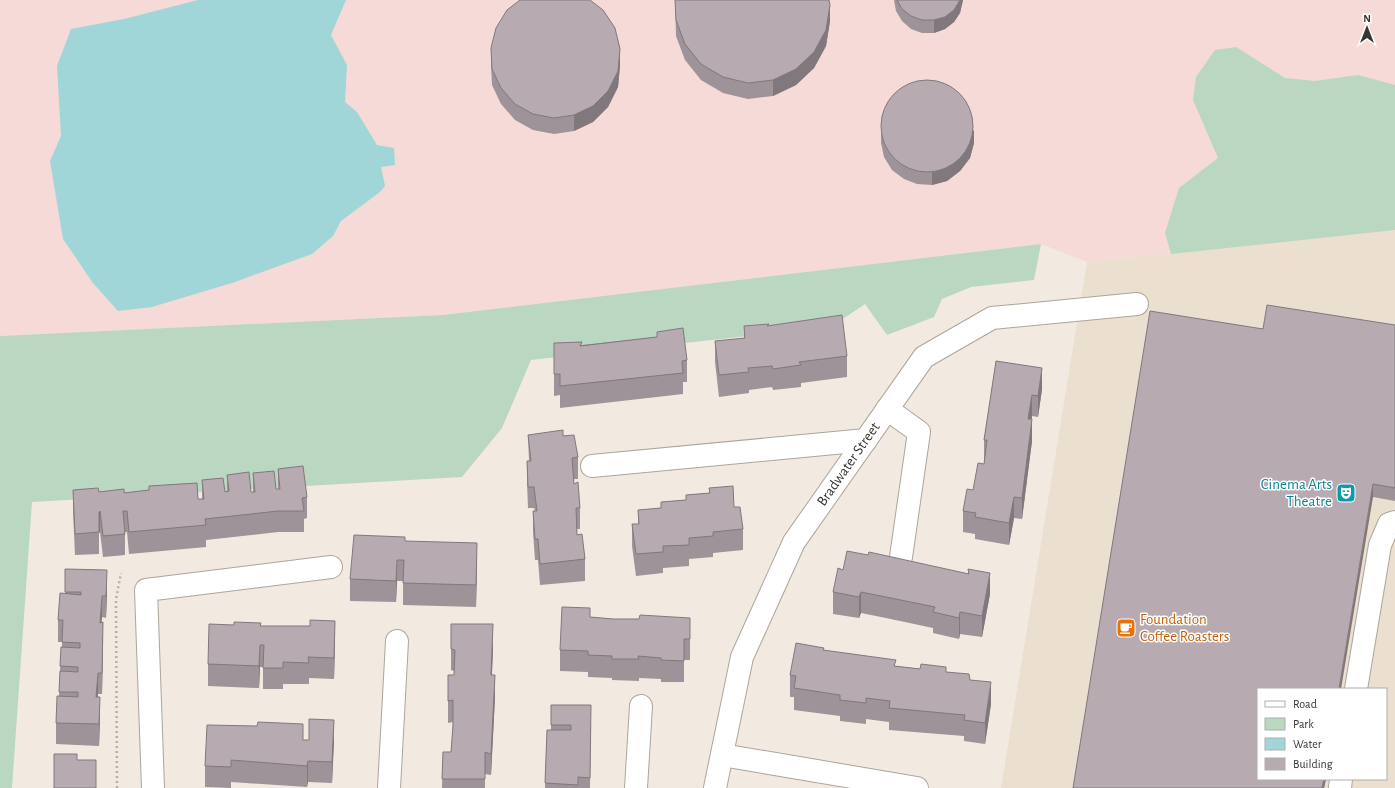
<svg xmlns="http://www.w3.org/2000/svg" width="1395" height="788" viewBox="0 0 1395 788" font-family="'Alegreya Sans',sans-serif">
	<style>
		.built { fill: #ebdfcf; fill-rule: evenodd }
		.industrial { fill: #f5dad8 }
		.green { fill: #bad8c1 }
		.water { fill: #a0d6d8 }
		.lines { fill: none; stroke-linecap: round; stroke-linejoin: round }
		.minor-casing { stroke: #aca59c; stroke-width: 24 }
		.path { stroke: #b5afa7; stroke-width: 2.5; stroke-dasharray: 2 3; stroke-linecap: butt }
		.minor { stroke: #fff; stroke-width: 22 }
		.wall { fill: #9d9398 }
		.shaded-wall { fill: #80787c }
		.building { fill: #b7abb1; stroke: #80787c }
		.labels { text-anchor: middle; stroke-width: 3; stroke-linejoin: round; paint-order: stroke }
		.street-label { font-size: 15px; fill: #373431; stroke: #fff }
		.culture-label { font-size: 15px; fill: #0d838f; stroke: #fff; text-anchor: end }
		.food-label { font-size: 15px; fill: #c56008; stroke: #fff; text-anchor: start }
	</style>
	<rect width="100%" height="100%" fill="#f2eae0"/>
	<!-- built -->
	<path class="built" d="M1395 230V788H1001L1087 262ZM1258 689H1386V779H1258Z"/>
	<!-- industrial -->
	<path class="industrial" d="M0 0H1395V230L1087 262 1041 244 443 315 0 336Z"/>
	<!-- green -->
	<g class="green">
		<path d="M1236 47 1285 78 1315 81 1358 75 1395 85V230L1171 254 1165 233 1179 188 1218 158 1193 100 1196 77 1215 50Z"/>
		<path d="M1041 244 1034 280 971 287 942 299 934 317 887 335 865 304 831 327 531 360 502 428 462 477 32 502 12 788H0V336L443 315Z"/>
	</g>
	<!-- water -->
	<path class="water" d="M198 0H346L331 35 347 65 345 102 357 112 377 145 394 148 395 165 381 167 385 186 380 192 341 221 333 236 312 254 232 283 152 307 118 311 93 283 63 239 50 161 61 136 57 66 71 29 124 19Z"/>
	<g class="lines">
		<!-- minor casing -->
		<g class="minor-casing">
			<g id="minor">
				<path d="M887 409 919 432 901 557"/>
				<path d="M592 466 866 440"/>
				<path d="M1356 689 1380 545 1389 524 1395 522"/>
				<path d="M722 755 917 788"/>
				<path d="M153 788 146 590 331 567"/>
				<path d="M389 788 397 641"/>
				<path d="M636 788 641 706"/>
				<path d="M715 788 742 657 794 542 924 357 992 318 1137 304"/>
				<path d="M1340 788 1341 779"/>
			</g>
		</g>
		<!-- path -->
		<path class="path" d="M117 788 116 599 121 573"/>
		<!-- minor -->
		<use href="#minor" class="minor"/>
	</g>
	<!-- wall -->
	<g class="wall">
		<path d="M675 0 830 21 826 46 814 68 796 85 773 96 748 99 723 93 701 80 685 60 676 36Z"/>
		<path d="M894 0H963L960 13 954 22 945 29 934 33H922L911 29 902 21 896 11Z"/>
		<path d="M491 48 620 66 618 87 608 107 593 122 574 131 554 134 533 130 515 120 501 104 492 85 491 64Z"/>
		<path d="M881 130 974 143 970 158 960 171 947 181 932 185 917 184 904 179 892 170 884 157 881 143Z"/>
		<path d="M1395 325V501L1373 497 1258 779H1326L1324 788H1073L1263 329Z"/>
		<path d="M744 326H769L847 356V377L801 383V387L773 390 772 387 749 390V393L719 397 715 362V341L744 338Z"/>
		<path d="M657 332 687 360V382H683V394L560 408V395L554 396V343L582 345 657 337Z"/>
		<path d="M996 361 1042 389 1038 417 1032 416V441L1022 519 1014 518 1009 545 975 539V534L963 532V511L973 490 984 464V440Z"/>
		<path d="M528 435 563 436 578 457V479H574V484L580 508V529H577V535L585 559V581L540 585 538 560H535L533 532V511H535L534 508H528L527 483V461H529Z"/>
		<path d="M278 469 307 497V518L304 519V532H278L206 540V547L129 554 127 532H125V555L103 557 100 532 99 533V554L75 555 73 511V490L124 493 149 490V486L198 499H202V480L225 492 227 491V475L251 492H253V473L276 489H278Z"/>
		<path d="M709 488 734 507 743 529V550L713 553V557L689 559V566L663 568V573L636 576 632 546V524H638V510L661 508V502L686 500V495L709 493Z"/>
		<path d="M405 541 477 565 476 607 403 605V581H397L396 602 350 601V579Z"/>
		<path d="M65 569 107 592 106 618 102 617 101 622 103 643 102 694H98V697L100 718 99 746 56 744V723L59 696 61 647H62V642H58V620L65 594Z"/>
		<path d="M968 569 990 594 982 637 960 634 959 639 933 633V628L886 618 861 613 859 618 833 614V592L843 570 968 574Z"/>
		<path d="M590 617 613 619H639L690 618V660H684V682H661V679L639 678V681L612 680V678L588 677V672L560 671V650Z"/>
		<path d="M451 624 493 646 492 675 495 697 491 775 485 774V788H442L443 752H451L453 722 448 723V675H454V671L451 670Z"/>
		<path d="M261 626 335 642 334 679 309 678V684H283V689H263V667H260L259 688 208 686V664Z"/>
		<path d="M824 650 896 666 946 672 970 680 991 704 985 744 964 741V736L889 730V722L866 719V724L840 721V716L794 710V697H790V675Z"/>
		<path d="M551 705 591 727 590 788H545L547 730H551Z"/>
		<path d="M303 740 334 741 332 783 308 782 307 787 231 782V788L205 787V766Z"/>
	</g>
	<!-- shaded-wall -->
	<g class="shaded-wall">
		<path d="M960 0H963L960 13 954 22 945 29 934 33V20Z"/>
		<path d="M830 5V21L826 46 814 68 796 85 773 96V80Z"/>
		<path d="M620 49V66L618 87 608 107 593 122 574 131V115Z"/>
		<path d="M974 130V143L970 158 960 171 947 181 932 185V172Z"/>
		<path d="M1042 368V389L1038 417V396Z"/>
		<path d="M1032 395V416L1028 441V419Z"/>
		<path d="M1032 419V441L1022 519V498Z"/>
		<path d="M1373 484V497L1341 689H1339Z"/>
		<path d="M1014 497V518L1009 545V523Z"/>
		<path d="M100 511V532L99 533V512Z"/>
		<path d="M477 543V565L476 607V585Z"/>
		<path d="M397 560V581L396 602V581Z"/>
		<path d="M107 570V592L106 618V596Z"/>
		<path d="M990 573V594L982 637V616Z"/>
		<path d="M861 592V613L859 618V597Z"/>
		<path d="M102 596V617L100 644V623Z"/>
		<path d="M960 612V634L959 639V618Z"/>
		<path d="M335 621V642L334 679V658Z"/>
		<path d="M103 622V643L102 694V673Z"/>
		<path d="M493 624V646L491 697V675Z"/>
		<path d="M260 645V667L259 688V666Z"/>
		<path d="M98 673V694L96 719V697Z"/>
		<path d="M495 675V697L491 775V754Z"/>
		<path d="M991 682V704L985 744V723Z"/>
		<path d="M100 697V718L99 746V724Z"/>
		<path d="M334 720V741L332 783V762Z"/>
		<path d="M308 761V782L307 787V766Z"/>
		<path d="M1324 779H1326L1324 788H1322Z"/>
	</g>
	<!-- building -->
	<g class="building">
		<path d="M520 0H590L603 10 615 28 620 49 618 71 608 91 593 106 574 115 554 118 533 114 515 104 501 88 492 69 491 48 496 28 507 10Z"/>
		<path d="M675 0H829L830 5 826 30 814 52 796 69 773 80 748 83 723 77 701 64 685 44 676 20Z"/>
		<path d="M897 0H960L954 10 945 17 934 20H922L911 16 902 9Z"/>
		<circle cx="927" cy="126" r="46"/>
		<path d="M1267 305 1395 325V488L1373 484 1339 689H1258V779H1324L1322 788H1073L1150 311 1263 329Z"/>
		<path d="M842 315 847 356 799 362 801 365 773 369 772 366 748 368 749 372 719 375 715 341 745 338 744 326 769 324 767 326Z"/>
		<path d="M683 328 687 360 682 361 683 373 560 386V374H554V343L582 342 580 346 657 337V332Z"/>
		<path d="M996 361 1042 368 1038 396 1032 395 1028 419H1032L1022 498 1014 497 1009 523 975 517 976 513 963 511 967 489 973 490 978 463 984 464 987 440H984Z"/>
		<path d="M563 430V436L574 435 578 457 572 458 574 484 578 482 580 508H576L577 535 582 534 585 559 540 564 538 539H535L533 511H537L534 487H528L527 461H531L528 435Z"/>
		<path d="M303 466 307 497 302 498 304 511H278L205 519 206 525 129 532 127 511H123L125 534 103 536 100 511 99 512V532L75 534 73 490 98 488 99 492 124 489V493L149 490V486L197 483 198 499H204L202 480 223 478 225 492 229 491 227 475 249 472 251 492H255L253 473 274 471 276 489H280L278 469Z"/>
		<path d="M733 486 734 507H740L743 529 713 532V536L689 538V545L663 546V552L636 554 632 524H639L638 510 661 508V502L686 500V495L710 493 709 488Z"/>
		<path d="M354 535 405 537V541L477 543 476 585 403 583 404 560H397L396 581 350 579Z"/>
		<path d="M847 551 868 555 869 552 969 574 968 569 990 573 982 616 960 612 959 618 933 612 935 607 886 597 861 592 859 597 833 592 838 568 843 570Z"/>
		<path d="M65 569 107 570 106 596H102L100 623 103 622 102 673H98L96 697H100L99 724 56 723 57 696 78 697V692H59L60 671 78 672V667L60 666 61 647 80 648V643L62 642 63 620H58L60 593 81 595V592H65Z"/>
		<path d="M562 607 590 608V617L613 619H639L640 615 690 618V639H684V661L661 660V658L638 656 639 659H612V656L588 655V651L560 650Z"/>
		<path d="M310 620 335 621 334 658 308 657 309 663 283 662V668H263L264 645H260L259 666 208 664 209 624 234 625V622L261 623 260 626H310Z"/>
		<path d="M451 624H493L491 675H495L491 754 485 752V779H442L443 752H451L453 726V700L448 701V675H454L455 650 451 649Z"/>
		<path d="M796 643 824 648 823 650 896 660 894 666 920 669 921 664 946 667V672L969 674 970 680 991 682 985 723 964 720 965 715 889 708 890 701 866 698V703L840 700V695L794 688 796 676 790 675Z"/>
		<path d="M551 705H591L590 778 578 777V785L545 783 547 730H571V725H551Z"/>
		<path d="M309 719 334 720 332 762 308 761 307 766 231 760V767L205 766 207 725 257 726 258 722 303 724V740H309Z"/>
		<path d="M54 754H77V760H96V788H54Z"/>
	</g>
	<!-- icons -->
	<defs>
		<g id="theatre-square" transform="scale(1)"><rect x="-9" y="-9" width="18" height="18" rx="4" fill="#0f9aa8" stroke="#fff"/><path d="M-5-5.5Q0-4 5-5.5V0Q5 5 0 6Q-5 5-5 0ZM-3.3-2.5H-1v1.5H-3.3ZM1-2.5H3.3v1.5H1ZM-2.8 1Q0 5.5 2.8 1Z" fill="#fff"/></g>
		<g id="cafe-square" transform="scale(1)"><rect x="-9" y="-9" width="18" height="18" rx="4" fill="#e8710a" stroke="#fff"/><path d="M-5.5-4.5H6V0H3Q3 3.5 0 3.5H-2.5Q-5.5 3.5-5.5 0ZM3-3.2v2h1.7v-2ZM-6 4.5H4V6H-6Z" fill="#fff"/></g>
	</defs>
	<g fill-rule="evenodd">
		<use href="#theatre-square" x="1346" y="493"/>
		<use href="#cafe-square" x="1126" y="628"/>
	</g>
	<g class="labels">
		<!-- street labels -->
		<g class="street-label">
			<text transform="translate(848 464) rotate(-55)" y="5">Bradwater Street</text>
		</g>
		<!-- culture labels -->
		<g class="culture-label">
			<text x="1332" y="489">Cinema Arts<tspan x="1332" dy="17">Theatre</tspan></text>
		</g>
		<!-- food labels -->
		<g class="food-label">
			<text x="1140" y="624">Foundation<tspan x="1140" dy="17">Coffee Roasters</tspan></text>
		</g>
	</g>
	<!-- legend -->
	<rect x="1257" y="688" width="130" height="92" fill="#ffffff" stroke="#afaead"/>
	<rect x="1265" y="701" width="20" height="6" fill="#ffffff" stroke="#afaead"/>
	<text x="1293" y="708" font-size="12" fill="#373431">Road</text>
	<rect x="1265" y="718" width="20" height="12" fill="#bad8c1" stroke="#afaead"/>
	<text x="1293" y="728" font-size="12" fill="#373431">Park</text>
	<rect x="1265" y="738" width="20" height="12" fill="#a0d6d8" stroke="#afaead"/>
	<text x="1293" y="748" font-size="12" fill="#373431">Water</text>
	<rect x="1265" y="758" width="20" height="12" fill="#b7abb1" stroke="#afaead"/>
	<text x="1293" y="768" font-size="12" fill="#373431">Building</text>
	<!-- north arrow -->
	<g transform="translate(1367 28)" stroke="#ffffff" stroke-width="3" paint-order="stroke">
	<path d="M0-3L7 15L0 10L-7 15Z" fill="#373431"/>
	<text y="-6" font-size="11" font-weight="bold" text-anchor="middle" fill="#373431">N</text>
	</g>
</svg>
